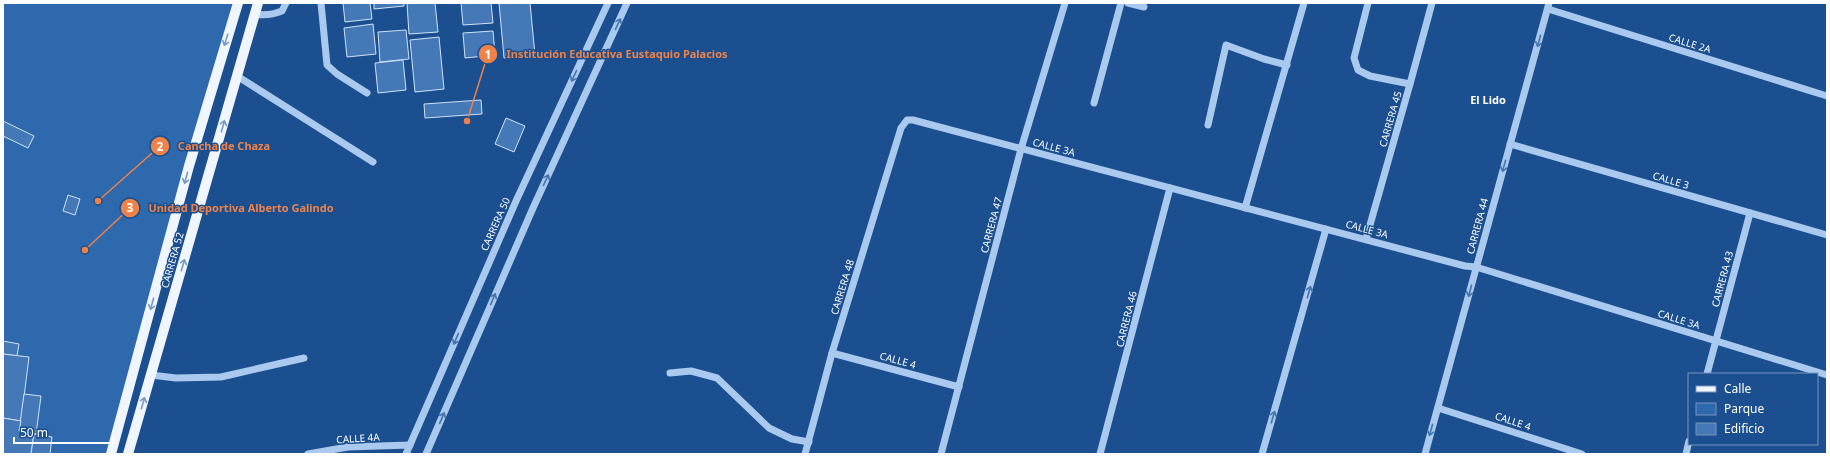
<svg xmlns="http://www.w3.org/2000/svg" width="1830" height="457" viewBox="0 0 1830 457" font-family="'Noto Sans',sans-serif">
	<style>
		.green { fill: #2e69ad }
		.building { fill: #4478b7; stroke: #cfe3fa }
		.lines { fill: none; stroke-linecap: round; stroke-linejoin: round }
		.minor { stroke: #a9c9ee; stroke-width: 7 }
		.major { stroke: #f0f6ff; stroke-width: 10 }
		.oneway { stroke: #4674ac }
		.oneway2 { stroke: #7b9ac1 }
		.labels { text-anchor: middle; stroke-width: 3; stroke-linejoin: round; paint-order: stroke }
		.street-label { font-size: 10px; fill: #fff; stroke: #1b4f8f }
		.neighbourhood-label { font-size: 11px; font-weight: bold; fill: #fff; stroke: #1b4f8f }
		.leader { fill: none; stroke: #ee8249; stroke-width: 1.5 }
		.callout-dot { fill: #ee8249; stroke: #1b4f8f; stroke-width: 1.5 }
		.mark-label { font-size: 12px; text-anchor: middle; font-weight: bold; fill: #fff }
		.callout-label { font-size: 11px; text-anchor: middle; font-weight: bold; fill: #ee8249; stroke: #1b4f8f; stroke-width: 3; stroke-linejoin: round; paint-order: stroke }
	</style>
	<rect width="100%" height="100%" fill="#1b4f8f"/>
	<!-- green -->
	<path class="green" d="M3 3H238L111 454H3Z"/>
	<!-- building -->
	<g class="building">
		<path d="M343 3H370L372 19 345 22Z"/>
		<path d="M374 3H404V6L374 9Z"/>
		<path d="M407 3H435L438 32 409 34Z"/>
		<path d="M461 3H491L493 23 463 25Z"/>
		<path d="M499 3H530L535 55 504 58Z"/>
		<path d="M373 24 376 54 347 57 344 28Z"/>
		<path d="M406 30 409 59 380 62 378 32Z"/>
		<path d="M493 31 495 55 465 58 463 33Z"/>
		<path d="M439 37 444 89 415 92 410 40Z"/>
		<path d="M403 60 406 90 378 93 375 63Z"/>
		<path d="M481 100 482 114 425 118 424 104Z"/>
		<path d="M506 118 525 126 514 152 495 144Z"/>
		<path d="M3 121 34 136 28 148 3 136Z"/>
		<path d="M68 195 80 199 75 215 63 211Z"/>
		<path d="M3 341 19 344 17 356 3 354Z"/>
		<path d="M3 354 29 357 21 421 3 418Z"/>
		<path d="M24 394 41 396 36 434 19 431Z"/>
		<path d="M3 418 21 421 19 431 34 434 31 454H3Z"/>
		<path d="M34 434 52 437 50 454H31Z"/>
	</g>
	<g class="lines">
		<!-- minor -->
		<g class="minor">
			<path d="M321 3 327 65 337 74 367 93"/>
			<path d="M1128 3 1144 7"/>
			<path d="M1368 3 1354 58 1358 70 1370 76 1410 84"/>
			<path d="M1548 9 1827 96"/>
			<path d="M255 14C265 16 272 15 282 11L286 3"/>
			<path d="M237 76 373 162"/>
			<path d="M1094 103 1121 3"/>
			<path d="M1208 125 1226 45 1264 59 1287 65"/>
			<path d="M1510 144 1827 235"/>
			<path d="M1245 208 1304 3"/>
			<path d="M1366 239 1410 84 1432 3"/>
			<path d="M832 353 959 387"/>
			<path d="M670 373 691 371 717 378 769 428 792 439 809 442"/>
			<path d="M1707 374 1750 213"/>
			<path d="M151 375 176 378 221 377 304 358"/>
			<path d="M1438 408 1582 454"/>
			<path d="M308 454 348 447 410 445"/>
			<path d="M406 454 516 201 608 3"/>
			<path d="M426 454 533 208 627 3"/>
			<path d="M805 454 832 353 901 128 907 120H913L1465 266 1476 267 1827 375"/>
			<path d="M941 454 1021 149 1065 3"/>
			<path d="M1100 454 1170 188"/>
			<path d="M1262 454 1326 229"/>
			<path d="M1425 454 1549 3"/>
			<path d="M1686 454 1689 441"/>
		</g>
		<!-- major -->
		<g class="major">
			<path d="M111 454 189 166 238 3"/>
			<path d="M128 454 258 3"/>
		</g>
	</g>
	<!-- one-way arrows -->
	<defs><path id="oneway-shaft" d="M-6 0H5M1.5-3L5.5 0L1.5 3" fill="none" stroke-width="1.6" stroke-linecap="round" stroke-linejoin="round"/></defs>
	<g class="oneway">
		<use href="#oneway-shaft" transform="translate(618 24) rotate(-65)"/>
		<use href="#oneway-shaft" transform="translate(1539 41) rotate(105)"/>
		<use href="#oneway-shaft" transform="translate(574 76) rotate(115)"/>
		<use href="#oneway-shaft" transform="translate(1504 166) rotate(105)"/>
		<use href="#oneway-shaft" transform="translate(546 180) rotate(-65)"/>
		<use href="#oneway-shaft" transform="translate(1470 291) rotate(105)"/>
		<use href="#oneway-shaft" transform="translate(1309 292) rotate(-74)"/>
		<use href="#oneway-shaft" transform="translate(493 299) rotate(-67)"/>
		<use href="#oneway-shaft" transform="translate(456 339) rotate(113)"/>
		<use href="#oneway-shaft" transform="translate(1273 417) rotate(-74)"/>
		<use href="#oneway-shaft" transform="translate(442 418) rotate(-67)"/>
		<use href="#oneway-shaft" transform="translate(1431 430) rotate(105)"/>
	</g>
	<g class="oneway2">
		<use href="#oneway-shaft" transform="translate(226 40) rotate(107)"/>
		<use href="#oneway-shaft" transform="translate(223 126) rotate(-74)"/>
		<use href="#oneway-shaft" transform="translate(186 178) rotate(105)"/>
		<use href="#oneway-shaft" transform="translate(183 265) rotate(-74)"/>
		<use href="#oneway-shaft" transform="translate(152 304) rotate(105)"/>
		<use href="#oneway-shaft" transform="translate(143 403) rotate(-74)"/>
	</g>
	<g class="labels">
		<!-- street labels -->
		<g class="street-label">
			<text transform="translate(1690 43) rotate(17)" y="4">CALLE 2A</text>
			<text transform="translate(1390 119) rotate(-74)" y="4">CARRERA 45</text>
			<text transform="translate(1054 147) rotate(15)" y="4">CALLE 3A</text>
			<text transform="translate(1671 180) rotate(16)" y="4">CALLE 3</text>
			<text transform="translate(495 224) rotate(-66)" y="4">CARRERA 50</text>
			<text transform="translate(991 225) rotate(-75)" y="4">CARRERA 47</text>
			<text transform="translate(1477 226) rotate(-75)" y="4">CARRERA 44</text>
			<text transform="translate(1367 229) rotate(15)" y="4">CALLE 3A</text>
			<text transform="translate(172 260) rotate(-74)" y="4">CARRERA 52</text>
			<text transform="translate(1722 279) rotate(-75)" y="4">CARRERA 43</text>
			<text transform="translate(842 287) rotate(-73)" y="4">CARRERA 48</text>
			<text transform="translate(1126 319) rotate(-76)" y="4">CARRERA 46</text>
			<text transform="translate(1679 319) rotate(17)" y="4">CALLE 3A</text>
			<text transform="translate(898 360) rotate(15)" y="4">CALLE 4</text>
			<text transform="translate(1513 421) rotate(18)" y="4">CALLE 4</text>
			<text transform="translate(358 438) rotate(-4)" y="4">CALLE 4A</text>
		</g>
		<!-- neighbourhood labels -->
		<g class="neighbourhood-label">
			<text x="1488" y="104">El Lido</text>
		</g>
	</g>
	<!-- callouts -->
	<path class="leader" d="M467 121L488 54M98 201L160 146M85 250L130 208"/>
	<g class="callout-dot">
		<circle cx="467" cy="121" r="4"/>
		<circle cx="98" cy="201" r="4"/>
		<circle cx="85" cy="250" r="4"/>
		<circle cx="488" cy="54" r="10"/>
		<circle cx="160" cy="146" r="10"/>
		<circle cx="130" cy="208" r="10"/>
	</g>
	<g class="mark-label">
		<text x="488" y="59">1</text>
		<text x="160" y="151">2</text>
		<text x="130" y="212">3</text>
	</g>
	<g class="callout-label">
		<text x="617" y="58">Institución Educativa Eustaquio Palacios</text>
		<text x="224" y="150">Cancha de Chaza</text>
		<text x="241" y="212">Unidad Deportiva Alberto Galindo</text>
	</g>
	<!-- border -->
	<rect width="1830" height="457" fill="none" stroke="#ffffff" stroke-width="8"/>
	<!-- legend -->
	<rect x="1688" y="373" width="130" height="72" fill="#1b4f8f" stroke="#7695bc"/>
	<rect x="1696" y="386" width="20" height="6" fill="#f0f6ff" stroke="#7695bc"/>
	<text x="1724" y="393" font-size="12" fill="#ffffff">Calle</text>
	<rect x="1696" y="403" width="20" height="12" fill="#2e69ad" stroke="#7695bc"/>
	<text x="1724" y="413" font-size="12" fill="#ffffff">Parque</text>
	<rect x="1696" y="423" width="20" height="12" fill="#4478b7" stroke="#7695bc"/>
	<text x="1724" y="433" font-size="12" fill="#ffffff">Edificio</text>
	<!-- scale -->
	<path d="M14 437v6h99v-6" fill="none" stroke="#ffffff" stroke-width="2"/>
	<text x="20" y="437" font-size="12" fill="#ffffff" stroke="#1b4f8f" stroke-width="3" paint-order="stroke">50 m</text>
</svg>
